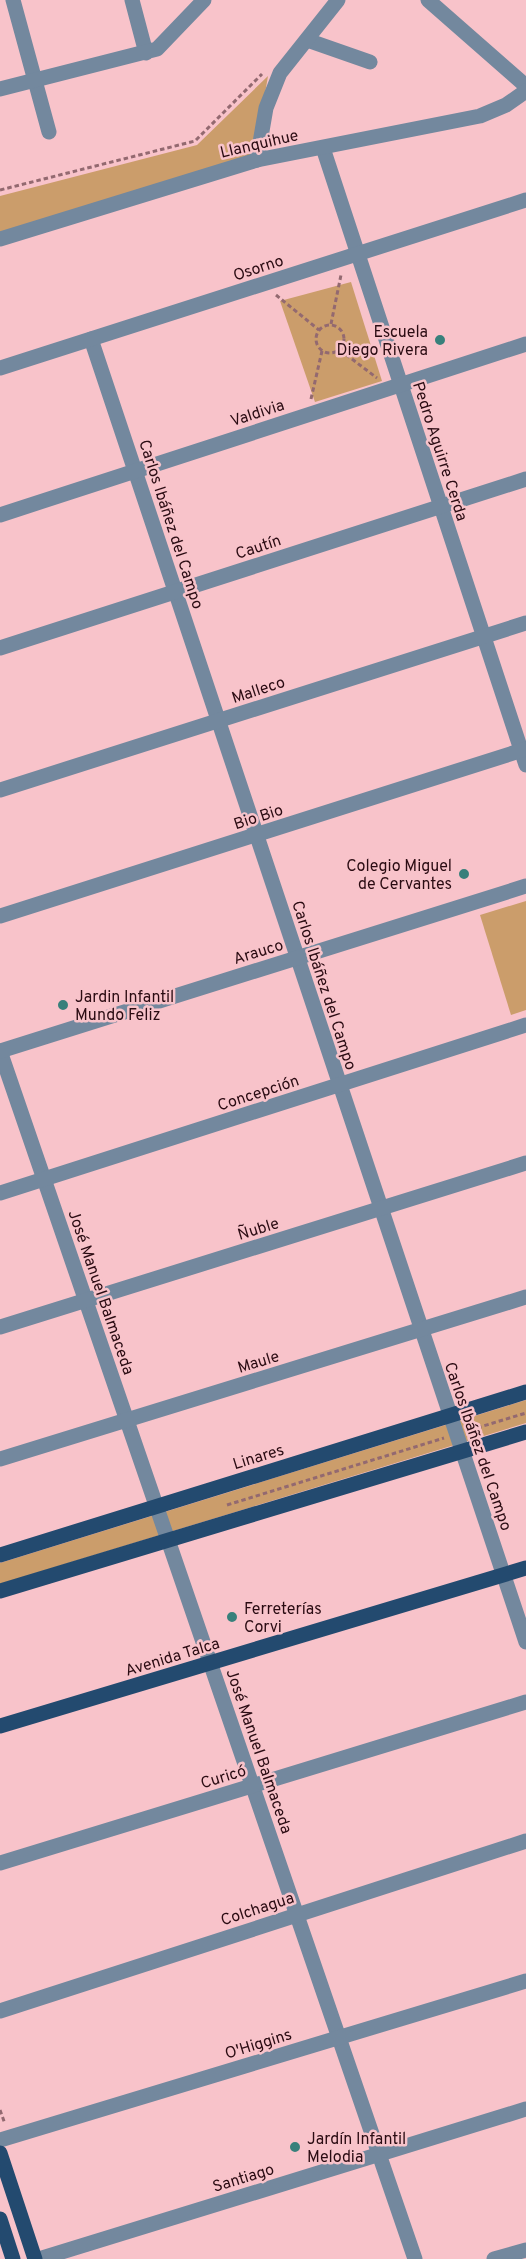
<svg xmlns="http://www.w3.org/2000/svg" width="526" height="2259" viewBox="0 0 526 2259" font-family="Overpass,sans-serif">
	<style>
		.green { fill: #cb9d6b }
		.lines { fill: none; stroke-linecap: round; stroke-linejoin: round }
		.path { stroke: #936970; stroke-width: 3; stroke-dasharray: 4.5 3; stroke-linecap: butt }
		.minor { stroke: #73889e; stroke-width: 15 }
		.major { stroke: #234a6f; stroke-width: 15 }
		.poi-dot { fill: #38807b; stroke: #f8c3ca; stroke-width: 2 }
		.labels { text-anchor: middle; stroke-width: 5; stroke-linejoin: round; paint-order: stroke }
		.street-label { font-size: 16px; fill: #2a0b12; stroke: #f8c3ca }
		.poi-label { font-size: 16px; fill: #2a0b12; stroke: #f8c3ca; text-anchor: start }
	</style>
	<rect width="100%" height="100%" fill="#f8c3ca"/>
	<!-- green -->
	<g class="green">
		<path d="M268 76 254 157 0 233V196L197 145Z"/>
		<path d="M351 282 382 381 315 402 280 301Z"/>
		<path d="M526 901V1010L511 1015 480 915Z"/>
		<path d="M526 1400V1423L0 1584V1563Z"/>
	</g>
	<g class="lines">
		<!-- path -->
		<g class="path">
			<path d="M0 190 195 141 262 74"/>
			<path d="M276 295 319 330"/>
			<path d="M331 324 341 275"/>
			<circle cx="330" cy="339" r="14"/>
			<path d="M340 350 377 378"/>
			<path d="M311 399 322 351"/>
			<path d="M470 1430 526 1413"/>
			<path d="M227 1505 444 1438"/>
			<path d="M0 2110 5 2124"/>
		</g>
		<!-- minor -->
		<g class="minor">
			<path d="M13 0 49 132"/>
			<path d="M132 0 146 53"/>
			<path d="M428 0 526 86"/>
			<path d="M307 40 370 62"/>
			<path d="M0 89 157 49 204 0"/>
			<path d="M323 148 526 765"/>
			<path d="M257 160 266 108 280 73 338 0"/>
			<path d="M0 239 257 160 480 116 506 105 526 91"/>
			<path d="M91 339 526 1642"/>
			<path d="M0 368 526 200"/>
			<path d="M0 515 526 344"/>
			<path d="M0 648 526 479"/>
			<path d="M0 790 526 623"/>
			<path d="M0 916 526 749"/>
			<path d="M0 1051 415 2259"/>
			<path d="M0 1051 526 886"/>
			<path d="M0 1193 526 1025"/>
			<path d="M0 1327 526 1163"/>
			<path d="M0 1459 526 1297"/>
			<path d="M0 1863 526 1702"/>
			<path d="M0 2011 526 1841"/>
			<path d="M0 2140 526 1981"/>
			<path d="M39 2259 526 2109"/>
			<path d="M494 2259 526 2250"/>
		</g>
		<!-- major -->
		<g class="major">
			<path d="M0 1555 526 1392"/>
			<path d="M0 1591 526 1432"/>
			<path d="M0 1726 526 1568"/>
			<path d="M0 2153 35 2259"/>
			<path d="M0 2219 13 2259"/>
		</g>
	</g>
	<!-- markers -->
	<g class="poi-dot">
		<circle cx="440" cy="340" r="6"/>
		<circle cx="464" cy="874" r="6"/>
		<circle cx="63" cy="1005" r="6"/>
		<circle cx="232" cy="1617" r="6"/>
		<circle cx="295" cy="2147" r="6"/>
	</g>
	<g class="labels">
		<!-- street labels -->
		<g class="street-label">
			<text transform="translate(259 143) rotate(-13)" y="6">Llanquihue</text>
			<text transform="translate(258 267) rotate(-18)" y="6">Osorno</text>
			<text transform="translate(257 412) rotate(-18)" y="6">Valdivia</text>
			<text transform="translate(441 451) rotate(72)" y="6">Pedro Aguirre Cerda</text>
			<text transform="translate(172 524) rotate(72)" y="6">Carlos Ibáñez del Campo</text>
			<text transform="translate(258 546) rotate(-18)" y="6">Cautín</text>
			<text transform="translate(258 689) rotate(-18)" y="6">Malleco</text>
			<text transform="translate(258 816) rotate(-18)" y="6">Bio Bio</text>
			<text transform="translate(258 951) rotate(-17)" y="6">Arauco</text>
			<text transform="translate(325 985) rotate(72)" y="6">Carlos Ibáñez del Campo</text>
			<text transform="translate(258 1092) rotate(-18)" y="6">Concepción</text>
			<text transform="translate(258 1228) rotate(-17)" y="6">Ñuble</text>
			<text transform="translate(102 1292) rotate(71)" y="6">José Manuel Balmaceda</text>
			<text transform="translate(258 1361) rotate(-17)" y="6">Maule</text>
			<text transform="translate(479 1446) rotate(71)" y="6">Carlos Ibáñez del Campo</text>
			<text transform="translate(258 1456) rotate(-17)" y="6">Linares</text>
			<text transform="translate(172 1656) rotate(-17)" y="6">Avenida Talca</text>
			<text transform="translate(260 1751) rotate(71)" y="6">José Manuel Balmaceda</text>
			<text transform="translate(223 1776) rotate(-17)" y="6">Curicó</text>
			<text transform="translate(257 1908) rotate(-18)" y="6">Colchagua</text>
			<text transform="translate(258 2043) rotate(-17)" y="6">O'Higgins</text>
			<text transform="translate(243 2177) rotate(-17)" y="6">Santiago</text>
		</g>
		<!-- poi labels -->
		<g class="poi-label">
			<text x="428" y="337" text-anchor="end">Escuela<tspan x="428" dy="18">Diego Rivera</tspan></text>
			<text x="452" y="871" text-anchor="end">Colegio Miguel<tspan x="452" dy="18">de Cervantes</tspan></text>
			<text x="75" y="1002">Jardin Infantil<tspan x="75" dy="18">Mundo Feliz</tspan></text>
			<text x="244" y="1614">Ferreterías<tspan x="244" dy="18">Corvi</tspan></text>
			<text x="307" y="2144">Jardín Infantil<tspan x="307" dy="18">Melodia</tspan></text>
		</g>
	</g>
</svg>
